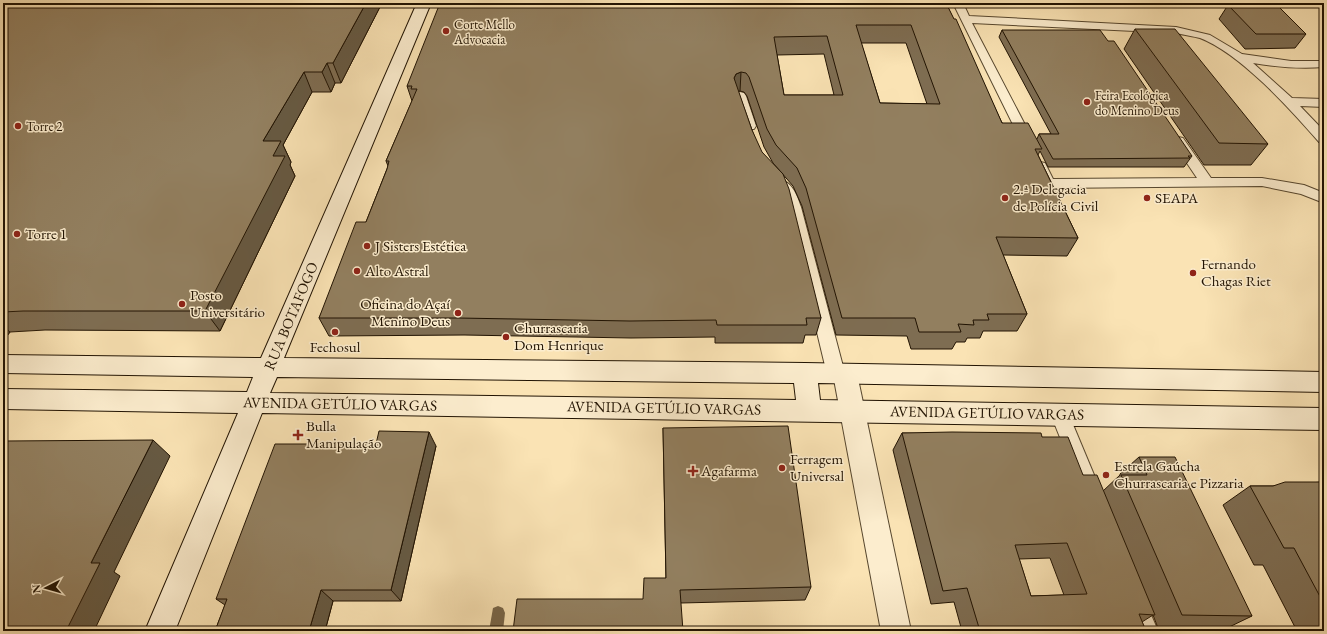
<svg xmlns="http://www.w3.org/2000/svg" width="1327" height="634" viewBox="0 0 1327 634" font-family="'EB Garamond',serif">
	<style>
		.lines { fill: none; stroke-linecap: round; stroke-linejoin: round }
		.stream { fill: #776548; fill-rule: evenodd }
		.lane-casing { stroke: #57472e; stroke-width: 2 }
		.street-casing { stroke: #57472e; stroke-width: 2 }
		.secondary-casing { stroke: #211302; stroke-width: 2 }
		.lane { fill: #fcedce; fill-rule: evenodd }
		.street { fill: #fcedce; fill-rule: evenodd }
		.secondary { fill: #fcedce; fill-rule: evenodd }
		.wall { fill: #7e6d52; stroke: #211302; fill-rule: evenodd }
		.shaded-wall { fill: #665942; stroke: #211302 }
		.building { fill: #927f5f; stroke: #211302; fill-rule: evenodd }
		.poi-dot { fill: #8f2418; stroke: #fcedce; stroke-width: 1.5 }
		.labels { text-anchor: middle; stroke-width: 3; stroke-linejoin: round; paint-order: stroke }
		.far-poi-label { font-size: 13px; fill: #211302; stroke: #fcedce; text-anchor: start }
		.poi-label { font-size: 15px; fill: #211302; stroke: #fcedce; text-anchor: start }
		.street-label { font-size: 15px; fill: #211302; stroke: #fcedce }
	</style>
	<rect width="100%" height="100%" fill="#fae3b4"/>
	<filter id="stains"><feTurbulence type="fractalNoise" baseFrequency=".005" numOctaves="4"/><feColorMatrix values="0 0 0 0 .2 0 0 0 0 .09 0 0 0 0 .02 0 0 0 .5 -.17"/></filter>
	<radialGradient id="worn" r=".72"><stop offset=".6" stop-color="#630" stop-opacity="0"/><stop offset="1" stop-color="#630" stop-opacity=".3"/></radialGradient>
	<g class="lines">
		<!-- stream -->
		<path class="stream" d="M498 606 503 608 505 613 503 631H489L493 608Z"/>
		<!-- lane casing -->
		<g class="lane-casing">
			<g id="lane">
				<path d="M953 3H963L969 16 1176 27 1210 35 1242 54 1291 61H1324V67C1300 69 1277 67 1253 63L1292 98 1324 99V107L1300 106 1324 131V143L1319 142C1290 109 1241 54 1200 38 1192 36 1184 35 1176 33L972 23 1034 142 1033 145H1023Z"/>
				<path d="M740 92 744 93 746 96 756 126 754 129H746L744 126 734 96 736 93Z"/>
				<path d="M1178 137 1183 138 1211 178H1262L1304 185 1324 193V203L1301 194 1262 186 1049 188 1044 187 1033 166 1035 163 1040 162 1045 163 1053 179 1197 178 1172 141 1173 138Z"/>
				<path d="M781 180C793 183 797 196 801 207L845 374 842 379 836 381 830 379 827 374 787 207 781 192 774 184 776 181Z"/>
				<path d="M1060 407 1066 410 1069 415 1102 494 1099 500 1092 503 1085 500 1051 415 1054 410Z"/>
				<path d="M1135 590 1142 594 1158 631H1136L1124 601 1128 594Z"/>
			</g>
		</g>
		<!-- street casing -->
		<g class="street-casing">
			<path id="street" d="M845 364 853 367 857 374 911 631H881L833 374 837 367Z"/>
		</g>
		<!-- secondary casing -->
		<g class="secondary-casing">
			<path id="secondary" d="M417 3H431L284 358 805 363 1324 372V392L818 383 820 400 1324 408V430L262 413 175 631H145L238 413 3 409V389L247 392 253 377 3 373V355L261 358ZM277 377 794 383 796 400 270 393Z"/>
		</g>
		<!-- lane -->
		<use href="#lane" class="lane"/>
		<!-- street -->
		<use href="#street" class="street"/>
		<!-- secondary -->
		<use href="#secondary" class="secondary"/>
	</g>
	<!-- wall -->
	<g class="wall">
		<path d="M3 3H382L341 83H335L331 92H312L283 145 291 162 290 165 295 176 220 331 45 330 10 332 3 341Z"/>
		<path d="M946 3 1002 123 1037 139 1039 134H1051L999 37 1002 30 1192 156 1184 167H1048L1040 151 1038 155 1078 238 1067 256 1003 255 1027 314 1017 331H983L980 338H967L965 342H956L952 349H911L907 336 836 335 802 206 793 186 773 163 764 147 747 96 744 92 740 91H738L752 130 821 318 816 335H805L803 343H715V337L631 338 464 335 329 336 319 318 366 222 387 169 388 166 386 161 412 101 407 86ZM861 43H906L927 104 880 103ZM824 54 834 95H784L777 55Z"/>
		<path d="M1228 5 1306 34 1295 48 1245 49 1219 19Z"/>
		<path d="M1135 29 1268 144 1251 165H1204L1124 49Z"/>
		<path d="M663 428 811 587 805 600 681 603 666 578Z"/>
		<path d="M902 433 1042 437 1083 475 1103 491 1120 475V474L1139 457 1252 616 1225 629 1158 628 1153 615 1142 622 1146 631H962L954 602 931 604 893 450ZM1050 558 1064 595 1031 596 1019 559Z"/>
		<path d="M436 446 401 601H333L325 631H215L225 605 216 599Z"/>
		<path d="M1324 481V631H1297L1263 565H1254L1223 505 1250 486H1273L1322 482Z"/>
	</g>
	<!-- shaded-wall -->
	<g class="shaded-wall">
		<path d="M366 3H382L341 83 333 63Z"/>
		<path d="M327 63 335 83 331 92 322 72Z"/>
		<path d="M304 72 312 92 283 145 291 162 290 165 295 176 220 331 205 311 263 141Z"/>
		<path d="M741 72 740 91 735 92 734 78 736 74Z"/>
		<path d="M3 326 10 332 3 341Z"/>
		<path d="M429 432 436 446 401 601 391 590Z"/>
		<path d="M153 440 170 456 114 572 120 576 94 631H66L91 563Z"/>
		<path d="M321 590 333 601 325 631H309Z"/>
	</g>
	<!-- building -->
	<g class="building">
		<path d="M3 3H366L333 63H327L322 72H304L263 141H281L273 156H285L205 311H23L3 312Z"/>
		<path d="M440 3H946L954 19H956L1002 123H1028L1042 149H1035L1078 238 996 237 1027 314H987L989 320H973L974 325 958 324 961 332H919L915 318H842L806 188 797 168 776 145 767 129 749 77 746 73 741 72 736 74 734 78 752 130 762 152 783 174 789 189 821 318H806L807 325H717L716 320 630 321 458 318H319L356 222H366L387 169 389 161H386L417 89H411L412 86H407ZM856 25H911L940 104 880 103ZM827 36 843 95H784L774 37Z"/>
		<path d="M1228 5H1277L1306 34H1256Z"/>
		<path d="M1135 29H1175L1268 144 1219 143Z"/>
		<path d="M1002 30H1100L1108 41H1114L1192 156H1188L1190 158 1053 159 1039 134H1059Z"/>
		<path d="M788 426 811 587 680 590 683 631H513L517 599H643L644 578H666L663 428Z"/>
		<path d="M379 431 429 432 391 590H321L309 631H215L227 599H216L275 444H376Z"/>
		<path d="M952 432 1041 433 1042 437H1068L1083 475H1097L1155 615 1139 614 1146 631H980L967 588 943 591 902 433ZM1067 543 1087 594 1031 596 1015 545Z"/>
		<path d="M153 440 91 563H100L66 631H3V441Z"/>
		<path d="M1139 457H1175L1252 616 1182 615 1121 475H1147Z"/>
		<path d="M1285 482H1324V604L1294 548H1284L1250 486H1273Z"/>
	</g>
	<!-- markers -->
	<g class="poi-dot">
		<circle cx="446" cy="31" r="4"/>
		<circle cx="1087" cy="102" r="4"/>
		<circle cx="18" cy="126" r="4"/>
		<circle cx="1005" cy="198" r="4"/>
		<circle cx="1147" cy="198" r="4"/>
		<circle cx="17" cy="234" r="4"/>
		<circle cx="367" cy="246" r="4"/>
		<circle cx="357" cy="271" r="4"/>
		<circle cx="1193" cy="273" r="4"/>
		<circle cx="182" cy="304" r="4"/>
		<circle cx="458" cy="313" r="4"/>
		<circle cx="335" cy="332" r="4"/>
		<circle cx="506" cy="337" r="4"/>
		<path d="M296 429h4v4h4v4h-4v4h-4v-4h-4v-4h4z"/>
		<circle cx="782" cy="468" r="4"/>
		<path d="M691 465h4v4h4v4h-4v4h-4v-4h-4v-4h4z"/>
		<circle cx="1106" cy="475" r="4"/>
	</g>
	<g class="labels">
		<!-- far-poi labels -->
		<g class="far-poi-label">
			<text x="454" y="29">Corte Mello<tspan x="454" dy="15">Advocacia</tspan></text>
			<text x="1095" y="100">Feira Ecológica<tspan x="1095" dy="15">do Menino Deus</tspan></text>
			<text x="26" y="131">Torre 2</text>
		</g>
		<!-- poi labels -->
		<g class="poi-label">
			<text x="1013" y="194">2.ª Delegacia<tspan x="1013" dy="17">de Polícia Civil</tspan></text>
			<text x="1155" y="203">SEAPA</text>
			<text x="25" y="239">Torre 1</text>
			<text x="375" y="251">J Sisters Estética</text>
			<text x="1201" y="269">Fernando<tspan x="1201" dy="17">Chagas Riet</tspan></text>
			<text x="365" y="276">Alto Astral</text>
			<text x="190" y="300">Posto<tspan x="190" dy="17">Universitário</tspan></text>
			<text x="450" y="309" text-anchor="end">Oficina do Açaí<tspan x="450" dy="17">Menino Deus</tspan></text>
			<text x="514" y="333">Churrascaria<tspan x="514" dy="17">Dom Henrique</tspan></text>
			<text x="335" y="352" text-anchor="middle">Fechosul</text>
			<text x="306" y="431">Bulla<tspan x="306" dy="17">Manipulação</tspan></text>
			<text x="790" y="464">Ferragem<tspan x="790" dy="17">Universal</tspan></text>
			<text x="1114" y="471">Estrela Gaúcha<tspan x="1114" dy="17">Churrascaria e Pizzaria</tspan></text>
			<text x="701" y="476">Agafarma</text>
		</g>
		<!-- street labels -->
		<g class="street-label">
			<text transform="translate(291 316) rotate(-67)" y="5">RUA BOTAFOGO</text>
			<text transform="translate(340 404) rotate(1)" y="5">AVENIDA GETÚLIO VARGAS</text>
			<text transform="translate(664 408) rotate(1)" y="5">AVENIDA GETÚLIO VARGAS</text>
			<text transform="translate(987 413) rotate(1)" y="5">AVENIDA GETÚLIO VARGAS</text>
		</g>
	</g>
	<!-- margin -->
	<rect width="1327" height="634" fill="none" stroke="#fae3b4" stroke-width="16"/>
	<rect x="4" y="4" width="1319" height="626" fill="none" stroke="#211302" stroke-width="2"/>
	<rect x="8" y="8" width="1311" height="618" fill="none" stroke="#211302"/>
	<!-- north arrow -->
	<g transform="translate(46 588) rotate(264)" stroke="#fcedce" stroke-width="3" paint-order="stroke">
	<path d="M0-3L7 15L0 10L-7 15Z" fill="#211302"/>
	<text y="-6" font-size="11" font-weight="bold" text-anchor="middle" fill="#211302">N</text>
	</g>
	<rect width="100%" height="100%" filter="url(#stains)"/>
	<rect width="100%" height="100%" fill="url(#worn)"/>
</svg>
